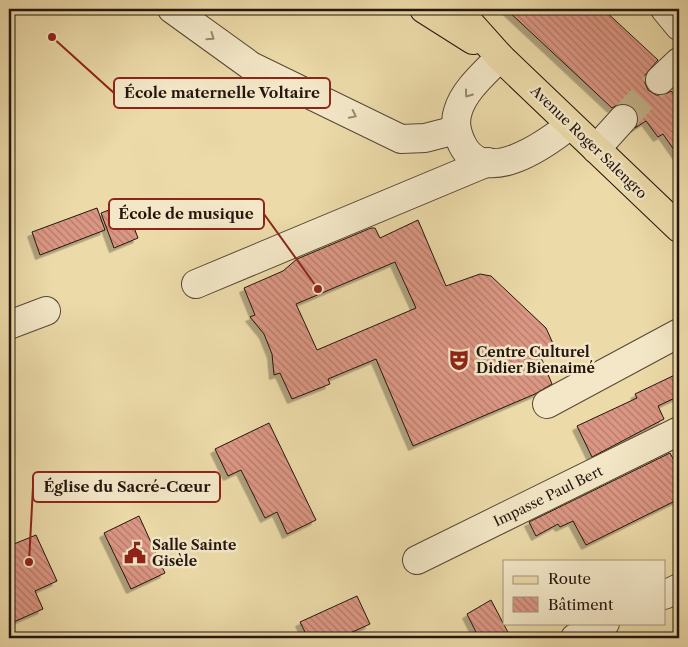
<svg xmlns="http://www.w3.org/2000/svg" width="688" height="647" viewBox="0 0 688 647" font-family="'Libre Caslon Text',serif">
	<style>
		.building { fill: url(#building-back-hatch); stroke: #24160e; fill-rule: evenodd; filter: url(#shadow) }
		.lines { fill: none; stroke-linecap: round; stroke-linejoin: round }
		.minor-tunnel { stroke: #c4b38a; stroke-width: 28; stroke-dasharray: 28 14; stroke-linecap: butt }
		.minor-casing { stroke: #564735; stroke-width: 30 }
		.major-casing { stroke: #24160e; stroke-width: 30 }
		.minor { stroke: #f3e7c7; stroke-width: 28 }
		.major { stroke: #ecdaa9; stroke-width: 28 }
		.oneway { stroke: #968974 }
		.labels { text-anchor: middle; stroke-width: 5; stroke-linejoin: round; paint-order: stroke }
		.street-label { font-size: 14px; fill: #24160e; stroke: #f3e7c7 }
		.poi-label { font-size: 14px; font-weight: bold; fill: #24160e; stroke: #f3e7c7; text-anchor: start }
		.leader { fill: none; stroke: #8f2418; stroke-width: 2 }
		.callout-dot { fill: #8f2418; stroke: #f3e7c7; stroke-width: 2 }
		.callout { fill: #f3e7c7; stroke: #8f2418; stroke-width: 2 }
		.callout-label { font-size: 15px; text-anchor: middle; font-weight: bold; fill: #24160e }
	</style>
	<defs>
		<pattern id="building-back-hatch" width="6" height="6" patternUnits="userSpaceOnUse" patternTransform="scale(1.25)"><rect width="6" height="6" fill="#dc9784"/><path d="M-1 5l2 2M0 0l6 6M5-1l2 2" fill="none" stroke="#b27a6a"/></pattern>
		<filter id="shadow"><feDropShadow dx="-4.5" dy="4.5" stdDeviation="0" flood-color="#0004"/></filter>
	</defs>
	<rect width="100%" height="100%" fill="#ecdaa9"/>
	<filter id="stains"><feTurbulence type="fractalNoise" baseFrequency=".004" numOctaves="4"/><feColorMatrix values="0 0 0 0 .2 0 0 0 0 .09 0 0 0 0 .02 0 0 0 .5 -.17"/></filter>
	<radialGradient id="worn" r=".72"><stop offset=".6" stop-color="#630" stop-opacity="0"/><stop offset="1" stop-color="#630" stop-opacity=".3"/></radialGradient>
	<!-- building -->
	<g class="building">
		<path d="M506 9H603L658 60 645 75V83L648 90 656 95H664L671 91 679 99V157L663 134 658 137 646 121 635 128 638 122V115L633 107 627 104H619L612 108Z"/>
		<path d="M125 204 138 238 114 248 101 213Z"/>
		<path d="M97 208 105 230 40 255 32 232Z"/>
		<path d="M418 220 446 286 480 274 491 276 546 328 555 348 540 355 552 384 535 394 413 446 376 359 328 379 330 384 292 399 280 373 274 375 272 354 264 334 250 317 255 315 244 288 283 271 297 259 371 228H375L380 238ZM395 262 416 308 317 350 296 304Z"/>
		<path d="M679 373V396L658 406 664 419 592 457 577 426 637 398 635 394Z"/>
		<path d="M269 423 316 520 287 534 277 512 265 518 241 470 228 476 215 449Z"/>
		<path d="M670 453 679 470V499L586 545 573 521 560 527 558 524 536 536 529 522Z"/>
		<path d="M139 516 165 573 131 589 104 533Z"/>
		<path d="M36 535 57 581 35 591 43 609 9 624V546Z"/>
		<path d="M357 596 370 624 339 638H308L300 622Z"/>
		<path d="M491 600 511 638H479L467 614Z"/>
	</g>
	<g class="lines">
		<!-- minor-tunnel -->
		<path class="minor-tunnel" d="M623 119 660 80"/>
		<!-- minor casing -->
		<g class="minor-casing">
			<g id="minor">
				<path d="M172 9 251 66 401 139 425 138 456 130"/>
				<path d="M665 9 679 26"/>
				<path d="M500 57C485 73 464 90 458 111 454 123 457 133 462 144 484 189 546 144 570 125"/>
				<path d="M660 80 679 62"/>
				<path d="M596 149 623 119"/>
				<path d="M196 284 488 162"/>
				<path d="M9 325 46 311"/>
				<path d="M547 404 679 333"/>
				<path d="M417 560 679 431"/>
				<path d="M664 595 679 588"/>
				<path d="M575 638 605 623"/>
			</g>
		</g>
		<!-- major casing -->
		<g class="major-casing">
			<g id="major">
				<path d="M424 9 473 40"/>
				<path d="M457 9 500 57 679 228"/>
			</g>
		</g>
		<!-- minor -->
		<use href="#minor" class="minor"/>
		<!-- major -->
		<use href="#major" class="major"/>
	</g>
	<!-- one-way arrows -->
	<defs><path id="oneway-chevron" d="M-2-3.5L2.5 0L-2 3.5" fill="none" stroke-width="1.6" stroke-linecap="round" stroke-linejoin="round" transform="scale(1.25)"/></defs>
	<g class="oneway">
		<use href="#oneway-chevron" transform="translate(211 37) rotate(35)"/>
		<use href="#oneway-chevron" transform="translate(468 94) rotate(126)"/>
		<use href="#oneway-chevron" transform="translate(353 115) rotate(26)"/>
	</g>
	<!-- icons -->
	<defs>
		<g id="theatre-bare" transform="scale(1.725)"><path d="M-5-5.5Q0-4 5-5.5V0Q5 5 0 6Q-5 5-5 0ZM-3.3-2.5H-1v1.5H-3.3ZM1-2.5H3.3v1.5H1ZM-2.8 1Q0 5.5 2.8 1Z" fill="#8f2418" stroke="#f3e7c7" stroke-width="2.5" paint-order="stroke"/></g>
		<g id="civic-bare" transform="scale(1.725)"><path d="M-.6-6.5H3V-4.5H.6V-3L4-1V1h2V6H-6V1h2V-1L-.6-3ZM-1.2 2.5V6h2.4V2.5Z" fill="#8f2418" stroke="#f3e7c7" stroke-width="2.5" paint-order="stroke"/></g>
	</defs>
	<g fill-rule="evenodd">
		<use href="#theatre-bare" x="459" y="360"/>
		<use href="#civic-bare" x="135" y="553"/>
	</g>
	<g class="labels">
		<!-- street labels -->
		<g class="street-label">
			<text transform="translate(589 142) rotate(44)" y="5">Avenue Roger Salengro</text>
			<text transform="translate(548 496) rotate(-26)" y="5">Impasse Paul Bert</text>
		</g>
		<!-- poi labels -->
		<g class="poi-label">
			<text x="476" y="357">Centre Culturel<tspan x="476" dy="16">Didier Bienaimé</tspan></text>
			<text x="152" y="550">Salle Sainte<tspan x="152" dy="16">Gisèle</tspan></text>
		</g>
	</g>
	<!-- callouts -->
	<path class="leader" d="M52 37L114 93M318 289L264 214M29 562L33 487"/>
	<g class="callout-dot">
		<circle cx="52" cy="37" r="5"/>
		<circle cx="318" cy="289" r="5"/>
		<circle cx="29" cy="562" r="5"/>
	</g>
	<g class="callout">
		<rect x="114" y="78" width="216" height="30" rx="5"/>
		<rect x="109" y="199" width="155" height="30" rx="5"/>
		<rect x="33" y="472" width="187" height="30" rx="5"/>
	</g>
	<g class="callout-label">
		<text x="222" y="98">École maternelle Voltaire</text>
		<text x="186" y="219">École de musique</text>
		<text x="127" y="492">Église du Sacré-Cœur</text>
	</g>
	<!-- margin -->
	<rect width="688" height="647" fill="none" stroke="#ecdaa9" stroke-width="30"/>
	<rect x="10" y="10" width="668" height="627" fill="none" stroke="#24160e" stroke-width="2.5"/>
	<rect x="15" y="15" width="658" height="617" fill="none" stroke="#24160e"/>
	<!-- legend -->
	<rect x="503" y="560" width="162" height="65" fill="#f3e7c7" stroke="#a0937d"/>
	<rect x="513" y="576" width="25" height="8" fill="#ecdaa9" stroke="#a0937d"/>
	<text x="548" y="584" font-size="15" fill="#24160e">Route</text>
	<rect x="513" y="597" width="25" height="15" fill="url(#building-back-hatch)" stroke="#a0937d"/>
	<text x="548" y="610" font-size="15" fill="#24160e">Bâtiment</text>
	<rect width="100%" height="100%" filter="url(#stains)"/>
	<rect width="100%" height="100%" fill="url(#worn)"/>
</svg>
